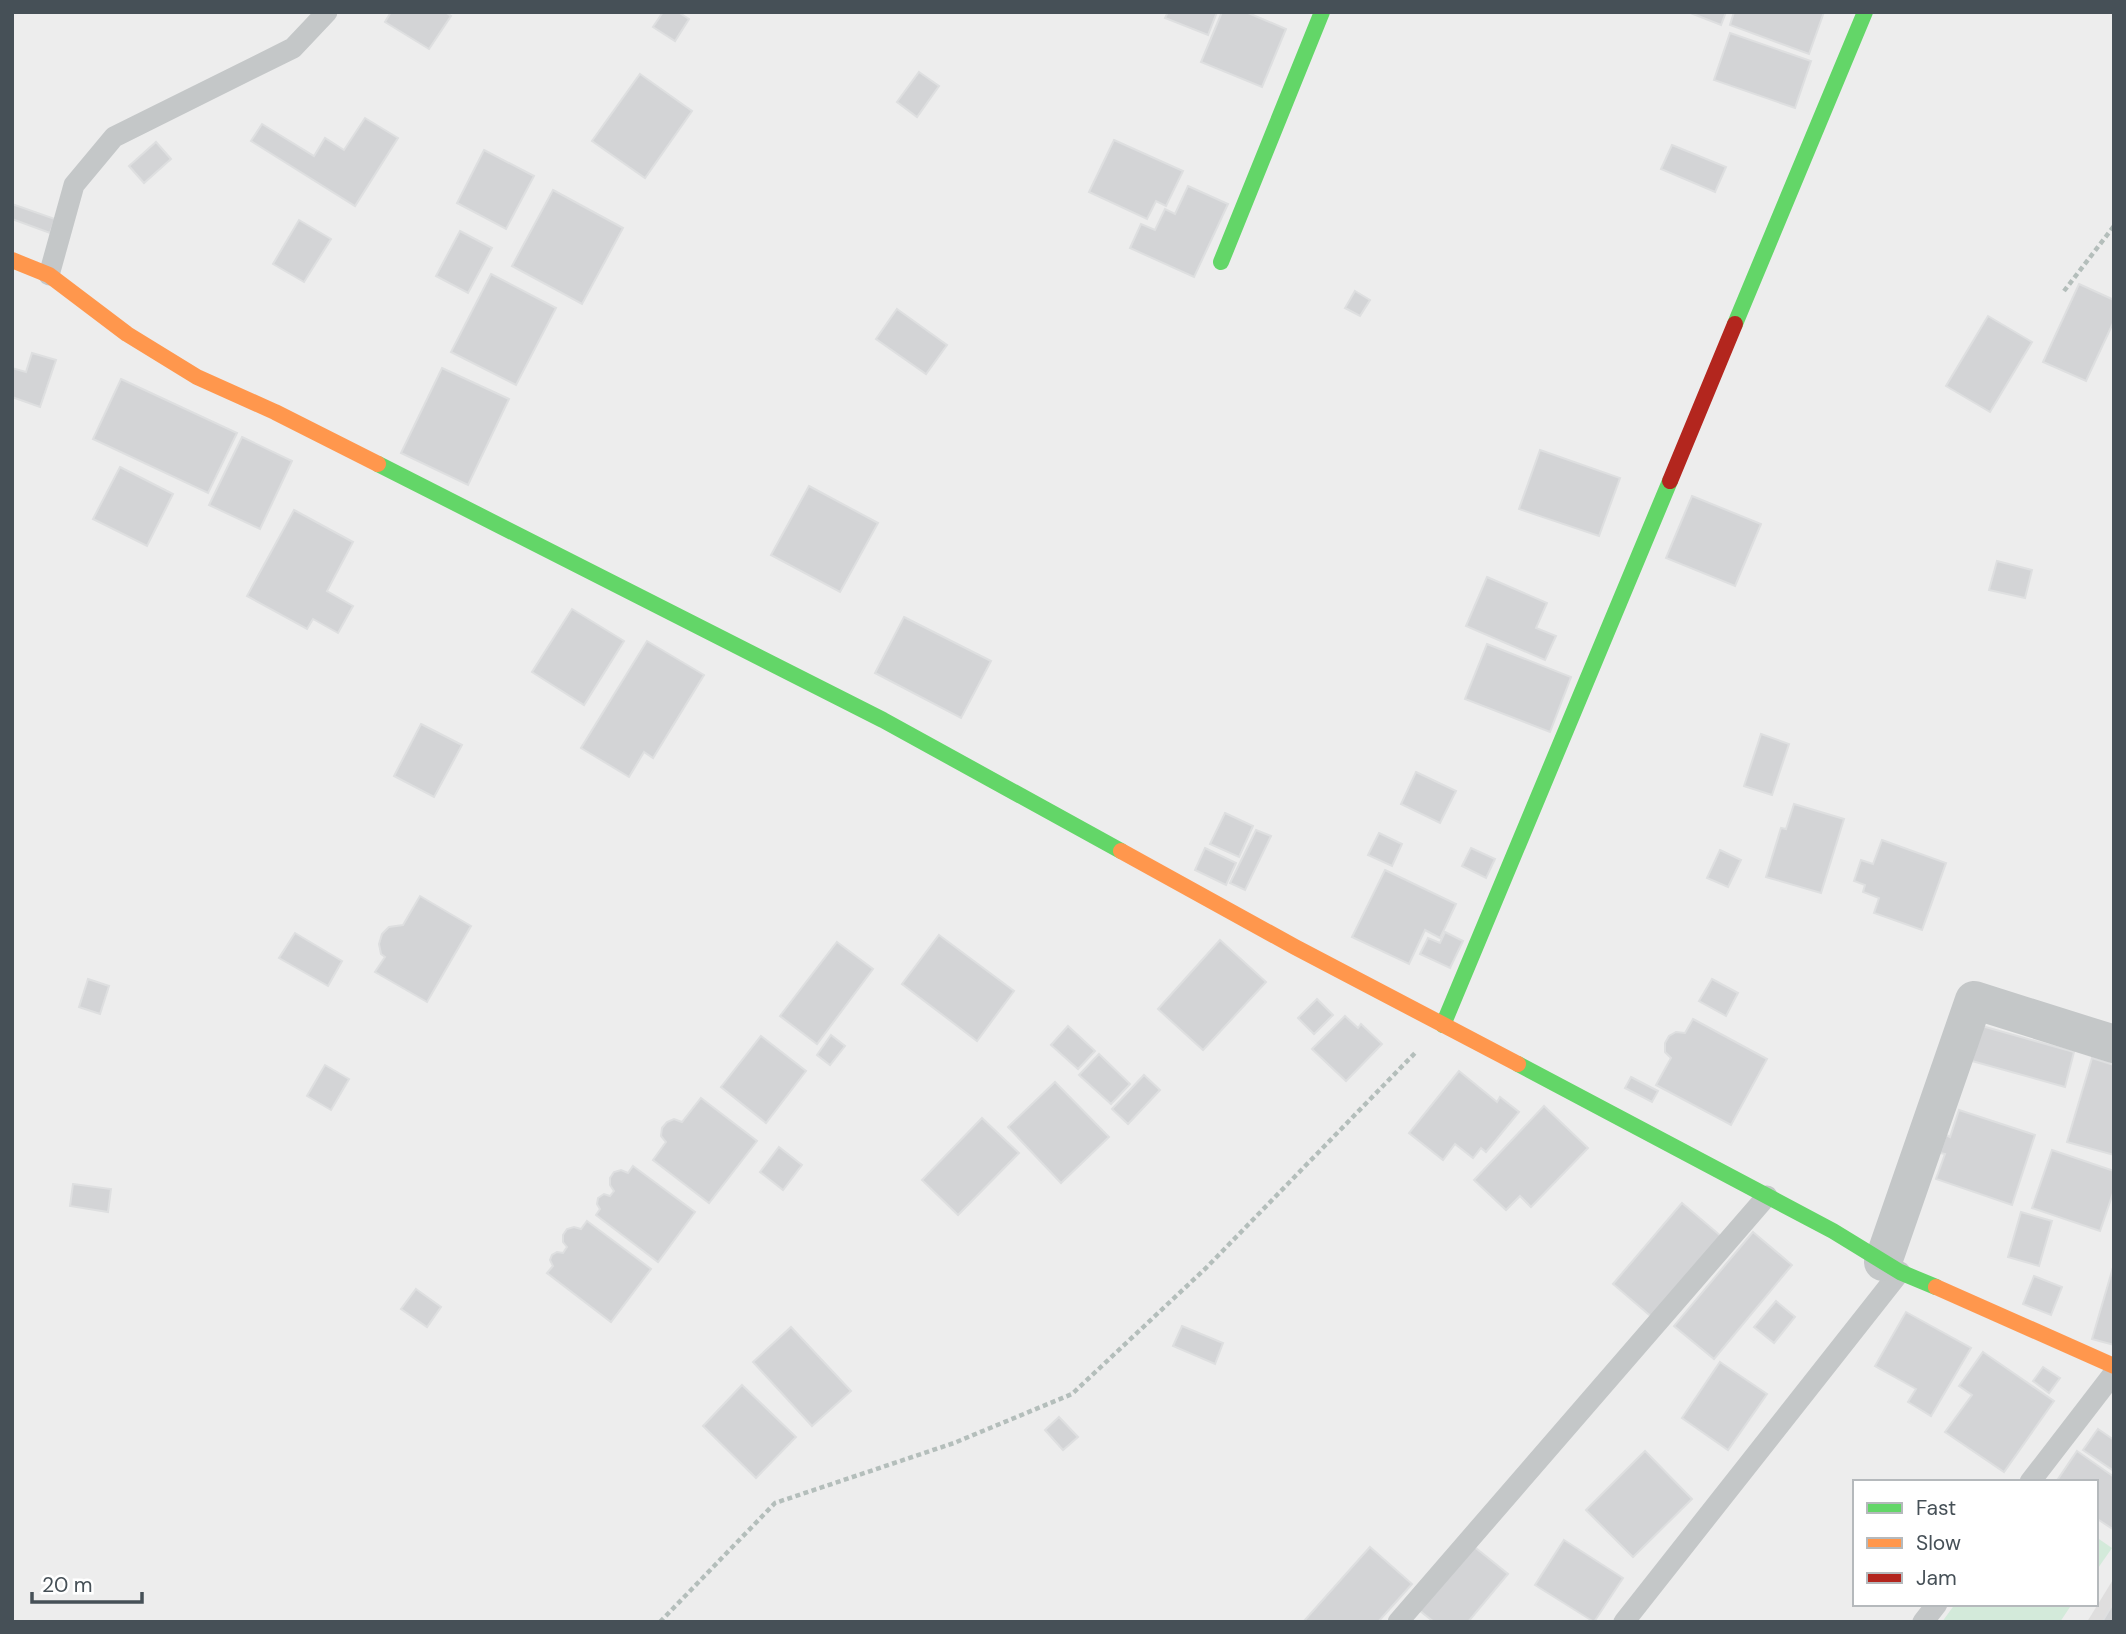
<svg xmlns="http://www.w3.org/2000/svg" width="2126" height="1634" viewBox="0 0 2126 1634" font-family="'DM Sans',sans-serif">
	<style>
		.education { fill: #dfdede }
		.green { fill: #d3eada }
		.building { fill: #d3d4d6; stroke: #dedfe0; stroke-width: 2 }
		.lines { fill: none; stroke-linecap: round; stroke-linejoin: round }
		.path { stroke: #b4bebb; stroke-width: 4.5; stroke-dasharray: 5 3.5; stroke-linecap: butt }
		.lane { stroke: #c4c7c8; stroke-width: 21 }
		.street { stroke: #c4c7c8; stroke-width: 38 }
		.fast { stroke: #63d668; stroke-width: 16 }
		.slow { stroke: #ff974d; stroke-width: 16 }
		.jam { stroke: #b3261e; stroke-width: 16 }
	</style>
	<rect width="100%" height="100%" fill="#ededed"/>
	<!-- education -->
	<path class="education" d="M2114 1578V1622H2087Z"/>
	<!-- green -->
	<g class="green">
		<path d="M2096 1537 2112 1548 2096 1571Z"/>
		<path d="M1955 1604H2072L2060 1622H1942Z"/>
	</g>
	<!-- building -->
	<g class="building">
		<path d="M391 12H445L451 16 429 49 385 22Z"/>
		<path d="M663 12H678L689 19 675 41 653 27Z"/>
		<path d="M1168 12H1217L1208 35 1165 18Z"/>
		<path d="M1222 12H1246L1286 29 1262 87 1201 62Z"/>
		<path d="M1688 12H1726L1721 25Z"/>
		<path d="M1734 12H1824L1809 54 1730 25Z"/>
		<path d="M1730 33 1811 61 1795 108 1714 80Z"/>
		<path d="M919 72 939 86 917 117 897 102Z"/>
		<path d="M640 74 692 111 645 178 592 141Z"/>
		<path d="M365 118 398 138 355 206 251 141 262 124 314 156 325 138 344 150Z"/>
		<path d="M1114 140 1183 171 1166 206 1156 201 1147 219 1089 192Z"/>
		<path d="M156 142 171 159 144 183 129 166Z"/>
		<path d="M1672 145 1726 167 1715 192 1661 169Z"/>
		<path d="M484 150 534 176 506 229 457 203Z"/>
		<path d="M1188 186 1228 204 1194 277 1130 248 1141 224 1155 230 1165 209 1175 214Z"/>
		<path d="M553 190 623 228 582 304 512 266Z"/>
		<path d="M12 204 55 219 50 233 12 219Z"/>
		<path d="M299 220 331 239 304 282 273 264Z"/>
		<path d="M460 231 492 248 468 293 436 276Z"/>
		<path d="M491 274 556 308 516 385 451 352Z"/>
		<path d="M2079 284 2114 300V321L2086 381 2043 362Z"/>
		<path d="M1355 291 1370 300 1360 316 1345 308Z"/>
		<path d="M897 309 947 345 926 374 876 339Z"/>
		<path d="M1988 316 2032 342 1990 412 1946 386Z"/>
		<path d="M32 353 56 360 40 407 12 397V368L26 372Z"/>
		<path d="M442 368 509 399 468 485 401 453Z"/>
		<path d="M121 379 237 433 208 493 93 439Z"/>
		<path d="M242 437 292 461 260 529 209 505Z"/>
		<path d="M1540 450 1620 478 1599 536 1519 509Z"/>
		<path d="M120 467 173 494 147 546 93 519Z"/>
		<path d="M809 486 878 523 840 592 771 555Z"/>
		<path d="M1692 496 1761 524 1735 586 1666 558Z"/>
		<path d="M294 510 353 542 327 591 353 606 338 633 313 619 307 629 247 596Z"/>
		<path d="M1997 561 2032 570 2025 598 1989 590Z"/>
		<path d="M1487 577 1547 603 1536 628 1556 636 1545 660 1466 626Z"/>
		<path d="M572 609 624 641 584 705 532 672Z"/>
		<path d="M904 617 991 661 961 718 875 673Z"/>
		<path d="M647 641 704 675 653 758 644 752 629 777 581 748Z"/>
		<path d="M1487 644 1571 677 1550 732 1465 699Z"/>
		<path d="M421 724 462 745 434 797 394 776Z"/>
		<path d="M1761 734 1789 744 1772 795 1744 786Z"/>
		<path d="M1416 772 1456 791 1440 823 1401 804Z"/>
		<path d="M1794 804 1844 819 1821 893 1766 877 1781 828 1786 829Z"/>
		<path d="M1225 813 1253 826 1239 857 1210 844Z"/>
		<path d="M1256 830 1271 836 1245 890 1230 883Z"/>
		<path d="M1379 833 1402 844 1392 866 1368 855Z"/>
		<path d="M1882 840 1946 863 1922 930 1874 913 1879 898 1863 892 1865 885 1854 881 1861 860 1873 864Z"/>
		<path d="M1205 848 1236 863 1226 885 1195 870Z"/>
		<path d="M1471 848 1495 859 1486 878 1462 866Z"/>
		<path d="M1720 850 1741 860 1728 887 1707 878Z"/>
		<path d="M1385 870 1456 904 1440 938 1425 930 1409 964 1352 937Z"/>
		<path d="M420 896 471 926 427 1002 375 972 385 957 381 954 379 944 382 934 389 927 403 925Z"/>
		<path d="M1445 932 1463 941 1450 968 1420 954 1428 938 1440 943Z"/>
		<path d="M295 933 342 961 328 986 279 958Z"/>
		<path d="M939 935 1014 991 977 1041 902 984Z"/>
		<path d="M1220 940 1266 982 1203 1050 1158 1009Z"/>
		<path d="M837 942 873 969 817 1044 780 1016Z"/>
		<path d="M88 979 109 986 100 1014 79 1007Z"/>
		<path d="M1712 979 1738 993 1726 1016 1699 1001Z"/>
		<path d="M1317 999 1333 1015 1314 1034 1298 1018Z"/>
		<path d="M1345 1016 1358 1028 1361 1024 1382 1044 1346 1081 1312 1049Z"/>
		<path d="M1693 1019 1767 1059 1731 1125 1656 1085 1671 1058 1665 1052V1043L1669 1036 1676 1032 1685 1033Z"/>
		<path d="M1068 1026 1095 1051 1078 1069 1051 1045Z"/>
		<path d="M1982 1026 2074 1052 2065 1087 1972 1061Z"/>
		<path d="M831 1035 845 1046 830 1065 817 1055Z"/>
		<path d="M761 1036 806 1071 766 1123 721 1087Z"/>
		<path d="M1099 1054 1130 1084 1111 1104 1079 1075Z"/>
		<path d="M2092 1058 2114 1065V1155L2067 1142Z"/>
		<path d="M325 1065 349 1079 331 1110 307 1096Z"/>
		<path d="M1459 1071 1497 1102 1500 1097 1519 1112 1486 1152 1481 1148 1473 1158 1455 1144 1443 1160 1409 1133Z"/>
		<path d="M1144 1075 1160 1090 1128 1124 1112 1109Z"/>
		<path d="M1631 1077 1658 1091 1652 1102 1625 1088Z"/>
		<path d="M1055 1082 1109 1137 1061 1183 1008 1127Z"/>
		<path d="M701 1098 757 1141 709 1203 653 1160 666 1142 661 1136 662 1128 667 1122 674 1119 682 1122Z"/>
		<path d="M1544 1106 1588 1148 1531 1207 1520 1196 1506 1210 1474 1180Z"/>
		<path d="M1959 1110 2035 1135 2012 1205 1936 1179 1945 1154 1940 1153 1946 1135 1950 1137Z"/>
		<path d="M982 1118 1019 1153 958 1215 922 1180Z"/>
		<path d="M779 1147 802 1165 783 1190 760 1172Z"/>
		<path d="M2052 1150 2114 1171V1190L2100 1231 2032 1208Z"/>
		<path d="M633 1166 695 1212 658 1262 596 1215 600 1209 597 1204 598 1198 604 1194 610 1196 614 1191 610 1185V1178L614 1172 621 1170 628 1173Z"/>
		<path d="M73 1184 111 1189 108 1212 70 1206Z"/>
		<path d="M1682 1203 1722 1237 1653 1318 1613 1284Z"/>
		<path d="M2021 1212 2052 1221 2039 1266 2008 1257Z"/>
		<path d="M587 1221 651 1269 611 1322 547 1273 553 1266 550 1260 552 1255 557 1252 563 1253 567 1247 563 1242V1235L567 1229 574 1227 581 1229Z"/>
		<path d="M1753 1232 1792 1265 1714 1359 1674 1326Z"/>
		<path d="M2114 1264V1345L2092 1339Z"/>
		<path d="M2034 1276 2062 1287 2051 1315 2023 1304Z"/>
		<path d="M416 1289 441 1307 427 1327 401 1309Z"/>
		<path d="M1776 1301 1795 1317 1774 1343 1754 1327Z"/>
		<path d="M1906 1312 1971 1348 1931 1416 1908 1402 1916 1389 1875 1366Z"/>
		<path d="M1182 1326 1223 1343 1215 1364 1173 1346Z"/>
		<path d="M791 1327 851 1391 812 1426 753 1362Z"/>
		<path d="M1983 1352 2054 1401 2004 1472 1945 1432 1972 1395 1959 1386Z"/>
		<path d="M1720 1362 1767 1394 1728 1450 1682 1418Z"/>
		<path d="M2043 1367 2060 1378 2049 1393 2033 1381Z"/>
		<path d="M742 1385 796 1437 756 1478 703 1426Z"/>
		<path d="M1059 1417 1078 1437 1063 1450 1045 1430Z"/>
		<path d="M2098 1429 2114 1440V1471L2083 1450Z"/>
		<path d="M1645 1451 1692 1499 1633 1557 1586 1510Z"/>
		<path d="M2077 1451 2114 1477V1530L2096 1518V1482H2056Z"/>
		<path d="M1564 1540 1623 1578 1594 1622 1535 1585Z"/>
		<path d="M1472 1545 1508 1574 1468 1622H1434L1419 1610Z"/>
		<path d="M1370 1547 1412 1584 1378 1622 1304 1621Z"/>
		<path d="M2114 1602V1622H2102Z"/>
	</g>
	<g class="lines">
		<!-- path -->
		<g class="path">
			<path d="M2064 291 2114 226"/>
			<path d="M660 1622 775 1503 954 1443 1072 1394 1206 1268 1415 1053"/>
		</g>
		<!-- lane -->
		<g class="lane">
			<path d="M49 275 74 185 114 137 293 48 327 12"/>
			<path d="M2030 1482 2114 1373"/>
			<path d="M1398 1622 1767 1196"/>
			<path d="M1624 1622 1900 1272"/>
			<path d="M1923 1622 1937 1604"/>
		</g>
		<!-- street -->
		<path class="street" d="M1883 1262 1974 1000 2114 1044"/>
		<!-- fast -->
		<g class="fast">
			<path d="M1221 262 1322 12"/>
			<path d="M1735 324 1865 12"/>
			<path d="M378 464 883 720 1121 851"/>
			<path d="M1443 1025 1670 481"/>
			<path d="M1518 1064 1833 1231 1900 1272 1936 1287"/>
		</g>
		<!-- slow -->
		<g class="slow">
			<path d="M12 260 49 275 127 334 197 377 275 412 378 464"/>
			<path d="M1121 851 1295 947 1518 1064"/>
			<path d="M1936 1287 2114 1366"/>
		</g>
		<!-- jam -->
		<path class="jam" d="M1670 481 1735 324"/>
	</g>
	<!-- border -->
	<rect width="2126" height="1634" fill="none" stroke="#465057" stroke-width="28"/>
	<!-- legend -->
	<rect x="1853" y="1480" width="245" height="126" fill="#ffffff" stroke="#b5b9bc" stroke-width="2"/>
	<rect x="1867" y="1503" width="35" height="10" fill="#63d668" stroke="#b5b9bc" stroke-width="2"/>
	<text x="1916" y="1515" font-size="21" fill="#465057">Fast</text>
	<rect x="1867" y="1538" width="35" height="10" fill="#ff974d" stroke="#b5b9bc" stroke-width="2"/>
	<text x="1916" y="1550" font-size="21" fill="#465057">Slow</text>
	<rect x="1867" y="1573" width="35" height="10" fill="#b3261e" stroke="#b5b9bc" stroke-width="2"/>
	<text x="1916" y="1585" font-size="21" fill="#465057">Jam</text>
	<!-- scale -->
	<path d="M32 1592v10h110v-10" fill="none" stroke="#465057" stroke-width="3.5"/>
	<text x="42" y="1592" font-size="21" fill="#465057" stroke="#ffffff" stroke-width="5" paint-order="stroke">20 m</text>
</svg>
